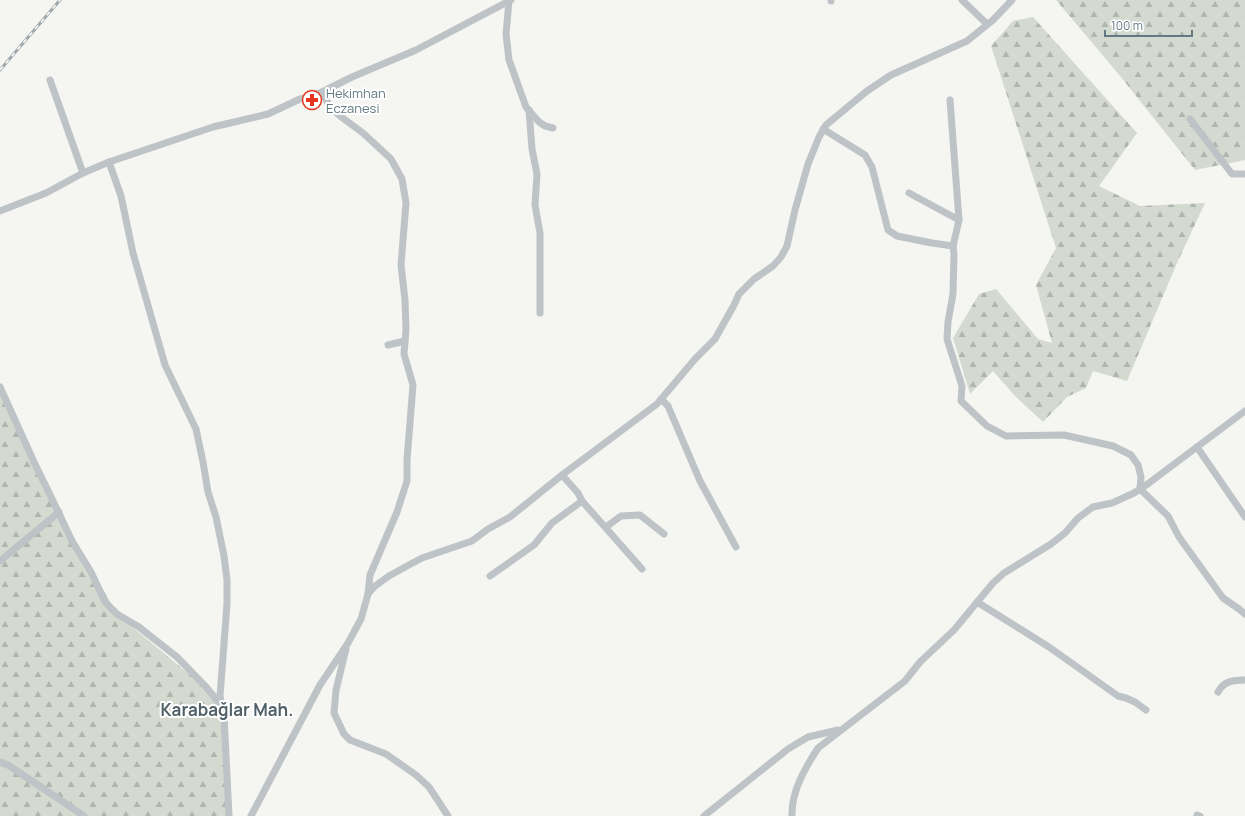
<svg xmlns="http://www.w3.org/2000/svg" width="1245" height="816" viewBox="0 0 1245 816" font-family="Manrope,sans-serif">
	<style>
		.forest { fill: url(#forest-firs) }
		.lines { fill: none; stroke-linecap: round; stroke-linejoin: round }
		.minor { stroke: #bdc3c6; stroke-width: 7 }
		.rail-casing { stroke: #9ea7ab; stroke-width: 3 }
		.rail { stroke: #fff; stroke-width: 1.5; stroke-dasharray: 4.5; stroke-linecap: butt }
		.labels { text-anchor: middle; stroke-width: 4; stroke-linejoin: round; paint-order: stroke }
		.poi-label { font-size: 13px; fill: #637983; stroke: #fff; text-anchor: start }
		.district-label { font-size: 17px; font-weight: bold; fill: #516168; stroke: #fff }
	</style>
	<defs>
		<pattern id="forest-firs" width="22" height="20" patternUnits="userSpaceOnUse"><rect width="22" height="20" fill="#d5dad0"/><path d="M5 1l3.5 6h-7zM16 11l3.5 6h-7z" fill="#b0b6ae"/></pattern>
	</defs>
	<rect width="100%" height="100%" fill="#f5f5f1"/>
	<!-- forest -->
	<g class="forest">
		<path d="M1056 0H1245V160L1195 170 1121 77Z"/>
		<path d="M1033 17 1137 133 1099 186 1140 206 1205 203 1177 263 1127 381 1093 371 1086 388 1067 397 1043 422 1015 396 993 371 970 394 953 338 979 294 996 289 1038 339 1052 343 1036 285 1056 248 991 46 1013 21Z"/>
		<path d="M0 386 59 512 117 614 227 706 230 816H0Z"/>
	</g>
	<g class="lines">
		<!-- minor -->
		<g class="minor">
			<path d="M831 0V1"/>
			<path d="M962 0 987 24"/>
			<path d="M509 1 506 34 509 60 526 107 539 122 545 126 553 128"/>
			<path d="M50 80 83 173"/>
			<path d="M950 100 959 220 953 246"/>
			<path d="M529 110 532 149 537 174 535 205 540 233V313"/>
			<path d="M1190 119 1232 174H1245"/>
			<path d="M823 129 865 155 872 167 888 230 897 236 932 243 953 246 954 254 953 294 948 322 947 339 962 386 961 401 987 426 1006 436 1064 435 1113 446 1131 455 1138 465 1141 477 1140 489 1168 516 1179 537 1223 598 1239 609 1245 614"/>
			<path d="M109 162 121 196 133 253 165 365 196 429 203 462 208 492 216 517 224 556 227 580V604L220 696 224 716 229 816"/>
			<path d="M909 193 959 220"/>
			<path d="M0 211 46 193 83 173 109 162 213 127 268 114 300 99 322 92 352 77 416 50 511 0"/>
			<path d="M388 345 405 341"/>
			<path d="M0 387 34 462 55 505 72 541 91 572 105 602 117 614 139 627 177 657 206 687 221 705"/>
			<path d="M661 399 668 406 700 481 736 547"/>
			<path d="M1197 447 1245 517"/>
			<path d="M562 475 578 493 582 501 642 569"/>
			<path d="M606 527 621 516 640 515 664 534"/>
			<path d="M0 561 59 512"/>
			<path d="M490 576 534 545 552 523 582 501"/>
			<path d="M368 594 375 586 389 576 407 566 422 558 472 541 488 529 510 517 562 475 657 404 695 359 715 339 734 305 739 294 754 279 773 266 781 257 787 246 795 210 808 164 819 137 826 125 867 91 891 75 967 41 993 20 1012 0"/>
			<path d="M977 602 1049 647 1118 696 1126 698 1135 702 1146 710"/>
			<path d="M346 649 336 690 334 713 344 734 350 740 386 754 416 775 429 787 448 816"/>
			<path d="M1218 692C1224 681 1233 680 1245 680"/>
			<path d="M0 762 8 765 84 816"/>
			<path d="M1197 815 1200 816"/>
			<path d="M251 816 320 685 348 643 361 619 368 594 370 575 397 512 407 481V460L413 385 404 354 406 329 405 300 401 265 406 203 402 179 391 159 363 133 340 116 330 107 322 92"/>
			<path d="M704 816 788 749 808 737 838 730"/>
			<path d="M792 816C791 792 805 768 818 748L905 681 920 662 954 630 993 583 1004 573 1051 544 1065 533 1078 518 1093 507 1112 503 1134 493 1149 483 1245 411"/>
		</g>
		<!-- rail casing -->
		<g class="rail-casing">
			<path id="rail" d="M0 70 60 0"/>
		</g>
		<!-- rail -->
		<use href="#rail" class="rail"/>
	</g>
	<!-- icons -->
	<defs>
		<g id="pharmacy-ring" transform="scale(1)"><circle r="9.5" fill="#fff" stroke="#e7361f" stroke-width="1.5"/><path d="M-2-6h4v4h4v4h-4v4h-4v-4h-4v-4h4Z" fill="#e7361f"/></g>
	</defs>
	<g fill-rule="evenodd">
		<use href="#pharmacy-ring" x="312" y="100"/>
	</g>
	<g class="labels">
		<!-- poi labels -->
		<g class="poi-label">
			<text x="326" y="98">Hekimhan<tspan x="326" dy="15">Eczanesi</tspan></text>
		</g>
		<!-- district labels -->
		<g class="district-label">
			<text x="227" y="716">Karabağlar Mah.</text>
		</g>
	</g>
	<!-- scale -->
	<path d="M1105 30v6h87v-6" fill="none" stroke="#637983" stroke-width="2"/>
	<text x="1111" y="30" font-size="12" fill="#637983" stroke="#ffffff" stroke-width="3" paint-order="stroke">100 m</text>
</svg>
